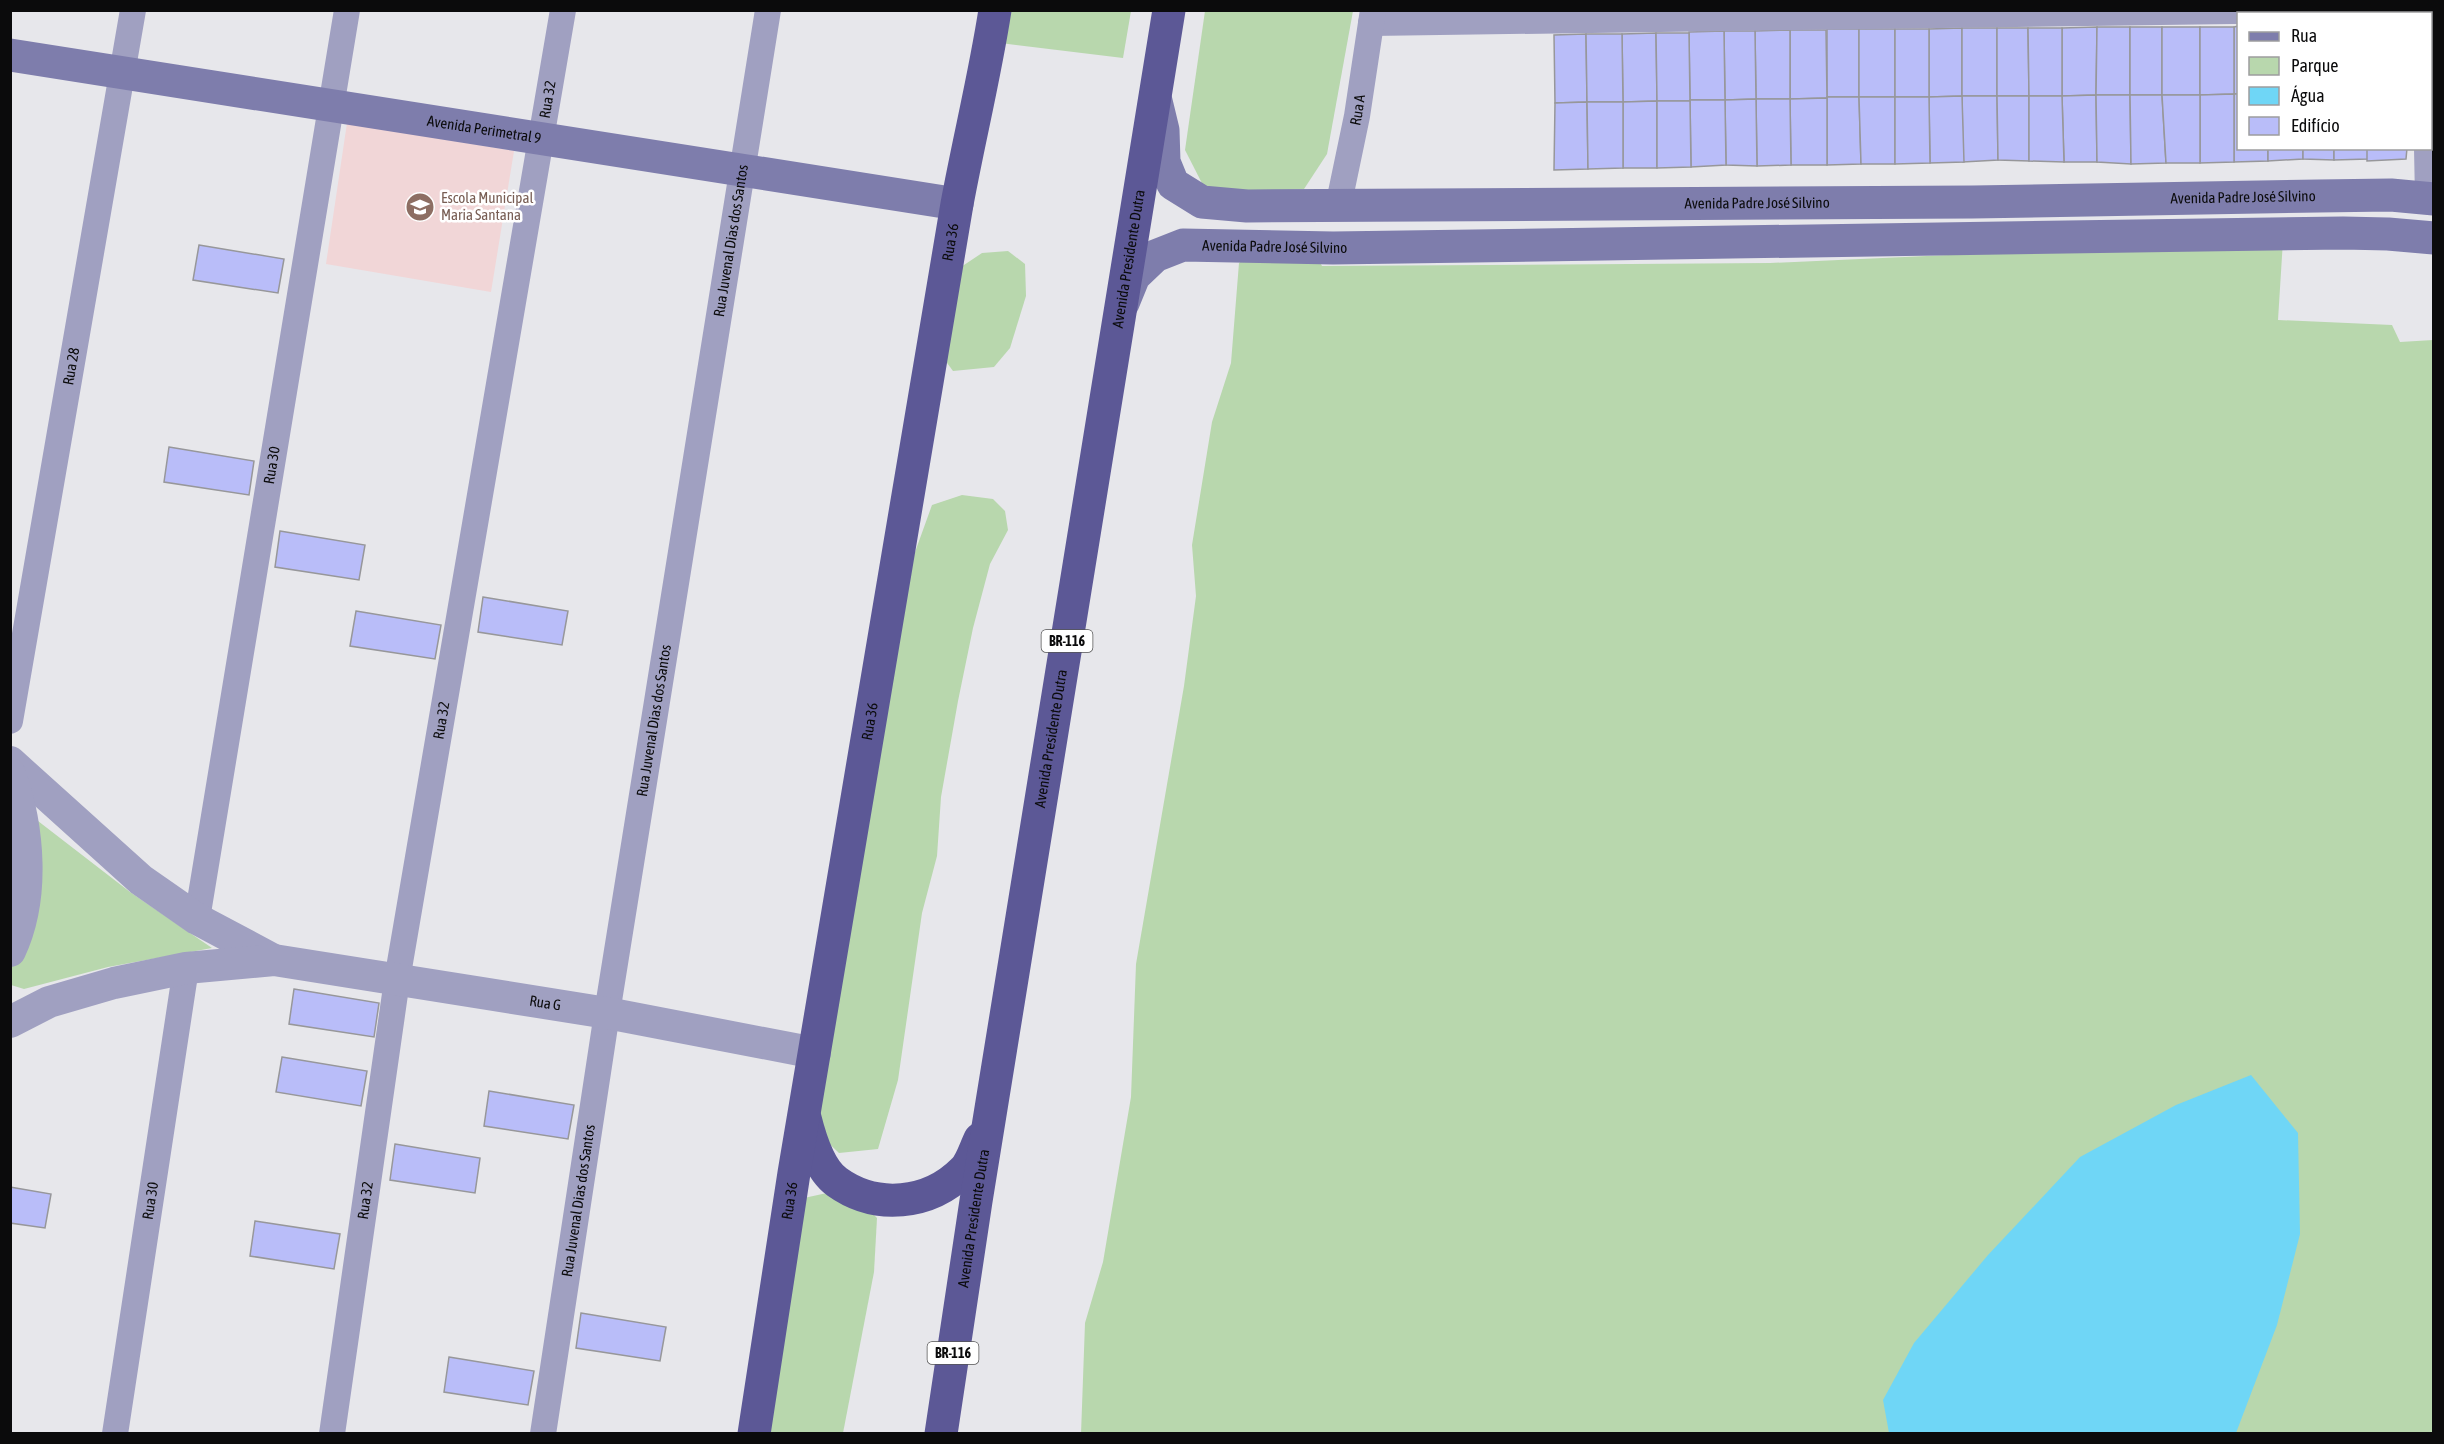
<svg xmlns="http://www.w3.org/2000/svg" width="2444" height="1444" viewBox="0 0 2444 1444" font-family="'Asap Condensed',sans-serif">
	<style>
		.education { fill: #f1d6d7 }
		.green { fill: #b8d7ad }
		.water { fill: #6fd6f6 }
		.building { fill: #b9bdf9; stroke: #97979a; stroke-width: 1.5 }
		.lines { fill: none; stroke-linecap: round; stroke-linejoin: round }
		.minor { stroke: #a0a0c1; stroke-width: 26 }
		.tertiary { stroke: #a0a0c1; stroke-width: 32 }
		.secondary { stroke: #7e7dac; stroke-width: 33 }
		.trunk { stroke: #5c5896; stroke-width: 33 }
		.labels { text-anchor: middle; stroke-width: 5; stroke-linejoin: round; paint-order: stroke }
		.shield { fill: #fff; stroke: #545455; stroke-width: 1.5 }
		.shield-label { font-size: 14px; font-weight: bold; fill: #0b0b0c }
		.street-label { font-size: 15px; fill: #0b0b0c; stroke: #fff }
		.education-label { font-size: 15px; fill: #785e54; stroke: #fff; text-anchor: start }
	</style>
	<rect width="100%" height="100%" fill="#e7e7eb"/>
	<!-- education -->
	<path class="education" d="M347 123 514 151 491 292 326 264Z"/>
	<!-- green -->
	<g class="green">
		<path d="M1005 11H1131L1123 58 1000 43Z"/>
		<path d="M1205 11H1353L1327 154 1304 189 1208 195 1185 150Z"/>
		<path d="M2283 240 2278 320 2392 325 2400 342 2433 340V1433L1081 1434 1085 1323 1103 1262 1131 1097 1136 964 1184 686 1196 596 1192 545 1212 422 1231 363 1239 263 1253 251 1312 247 1322 266 1770 263Z"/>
		<path d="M1008 251 1025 264 1026 296 1010 348 994 367 953 371 939 352 946 277 982 253Z"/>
		<path d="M962 495 993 499 1005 511 1008 530 990 564 973 628 958 701 941 797 937 856 922 913 898 1080 878 1149 839 1153 819 1134 824 1058 892 616 932 505Z"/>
		<path d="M10 821H38L130 892 212 948 108 967 24 989 11 985Z"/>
		<path d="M827 1193 859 1200 877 1218 874 1272 843 1433 751 1434 804 1198Z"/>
	</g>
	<!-- water -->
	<path class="water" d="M2251 1075 2298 1133 2300 1234 2277 1325 2236 1433H1889L1883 1400 1914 1343 1988 1255 2080 1157 2176 1105Z"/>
	<!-- building -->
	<g class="building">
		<path d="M2238 26V94H2234V27Z"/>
		<path d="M2097 27 2096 95 2062 96V28Z"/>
		<path d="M2097 27H2130V95H2096Z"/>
		<rect x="2130" y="27" width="32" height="68"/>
		<rect x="2162" y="27" width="38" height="68"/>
		<path d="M2200 27H2234V94L2200 95Z"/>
		<path d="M1962 28V96L1929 97V29Z"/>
		<rect x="1962" y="28" width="35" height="68"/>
		<path d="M1997 28H2028L2029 96H1997Z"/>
		<path d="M2028 28H2062V96H2029Z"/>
		<rect x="1827" y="29" width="32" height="68"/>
		<rect x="1859" y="29" width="36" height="68"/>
		<rect x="1895" y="29" width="34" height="68"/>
		<path d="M1790 30H1826L1827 98 1790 99Z"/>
		<path d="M1790 30V99H1756L1755 31Z"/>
		<path d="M1724 31H1755L1756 99 1725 100Z"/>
		<path d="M1724 31 1725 100H1690L1689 32Z"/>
		<path d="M1656 33 1657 101 1623 102 1622 34Z"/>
		<path d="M1656 33H1689L1690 101H1657Z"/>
		<path d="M1586 34 1587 102 1555 103 1554 35Z"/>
		<path d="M1586 34H1622L1623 102H1587Z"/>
		<path d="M2234 94H2238V148H2268V161L2234 162Z"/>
		<path d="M2234 94V162L2200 163V95Z"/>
		<path d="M2096 95 2097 162H2064L2062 96Z"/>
		<path d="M2096 95H2130L2131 164 2097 162Z"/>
		<path d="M2130 95H2162L2166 163 2131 164Z"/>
		<path d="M2162 95H2200V163H2166Z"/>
		<path d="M1962 96H1997L1998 160 1963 162Z"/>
		<path d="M1962 96 1964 162 1930 163 1929 97Z"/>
		<path d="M1997 96H2029V161L1998 160Z"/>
		<path d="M2029 96H2062L2064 162 2029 161Z"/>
		<path d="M1827 97H1859L1861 164 1827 165Z"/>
		<path d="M1859 97H1895V164H1861Z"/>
		<path d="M1895 97H1929L1930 163 1895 164Z"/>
		<path d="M1827 98V165H1791L1790 99Z"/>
		<path d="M1756 99H1790L1791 165 1757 166Z"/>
		<path d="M1756 99 1757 166 1726 165 1725 100Z"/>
		<path d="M1690 100H1725L1726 165 1691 167Z"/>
		<path d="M1657 101V168H1623V102Z"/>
		<path d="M1657 101H1690L1691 167 1657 168Z"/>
		<path d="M1587 102 1588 169 1554 170 1555 103Z"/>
		<path d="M1587 102H1623V168L1588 169Z"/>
		<path d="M2268 148H2303V159L2268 161Z"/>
		<path d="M2303 148H2334V160L2303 159Z"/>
		<path d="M2334 148H2368V159L2334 160Z"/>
		<path d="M2367 148H2407L2406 159 2367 161Z"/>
		<path d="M199 245 284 259 278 293 193 280Z"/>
		<path d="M169 447 254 461 249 495 164 482Z"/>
		<path d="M280 531 365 545 359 580 275 567Z"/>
		<path d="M483 597 568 611 562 645 478 632Z"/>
		<path d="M356 611 441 625 435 659 350 646Z"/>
		<path d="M294 989 379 1003 374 1037 289 1024Z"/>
		<path d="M282 1057 367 1071 361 1106 276 1092Z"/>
		<path d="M489 1091 574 1105 568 1139 484 1126Z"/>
		<path d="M395 1144 480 1158 475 1193 390 1180Z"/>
		<path d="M10 1187 51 1194 45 1228 10 1223Z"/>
		<path d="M255 1221 340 1234 334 1269 250 1256Z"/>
		<path d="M581 1313 666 1327 660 1361 576 1348Z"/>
		<path d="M449 1357 534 1371 528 1405 444 1392Z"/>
	</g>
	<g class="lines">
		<!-- minor -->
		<g class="minor">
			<path d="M2425 10V14"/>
			<path d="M1371 23 2311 10"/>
			<path d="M2427 148 2428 199"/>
			<path id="s1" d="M1338 207 1357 116 1373 10"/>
			<path id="s2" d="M10 721 133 10"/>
			<path id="s3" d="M197 919 347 10"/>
			<path id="s4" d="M115 1434 186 968"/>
			<path id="s5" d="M332 1434 397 980 563 10"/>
			<path id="s6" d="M543 1434 607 1013 768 10"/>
		</g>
		<!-- tertiary -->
		<g class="tertiary">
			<path d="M10 762 141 880 197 919 274 960"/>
			<path d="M10 774C29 828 35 898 10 951"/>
			<path id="s7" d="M10 1022 49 1002 114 983 186 968 274 960 607 1013 815 1053"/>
		</g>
		<!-- secondary -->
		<g class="secondary">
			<path id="s8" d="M10 55 957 204"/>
			<path id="s9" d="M1156 101 1163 130 1164 162 1173 184 1202 202 1247 206 1973 202 2318 196 2391 195 2434 199"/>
			<path id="s10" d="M1123 303 1134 276 1155 256 1183 245 1333 248 2343 233 2388 234 2434 238"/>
		</g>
		<!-- trunk -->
		<g class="trunk">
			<path d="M805 1118C810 1138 819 1169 837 1182 876 1210 929 1205 963 1171 971 1164 975 1149 980 1139"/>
			<path id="s11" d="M754 1434 794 1173 957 204C969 139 985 75 995 10"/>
			<path id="s12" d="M941 1434 976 1201 1169 10"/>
		</g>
	</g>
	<!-- icons -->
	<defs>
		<g id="school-disc" transform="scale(1.5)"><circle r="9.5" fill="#8d6e63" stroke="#fff"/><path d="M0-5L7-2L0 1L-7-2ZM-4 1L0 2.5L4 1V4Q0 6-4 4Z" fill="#fff"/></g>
	</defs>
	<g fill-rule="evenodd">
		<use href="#school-disc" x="420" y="207"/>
	</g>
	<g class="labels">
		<!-- shield labels -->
		<g class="shield">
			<rect x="1041.5" y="630" width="51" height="22" rx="4.5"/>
			<rect x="927.5" y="1342" width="51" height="22" rx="4.5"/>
		</g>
		<g class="shield-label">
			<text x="1067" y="646">BR-116</text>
			<text x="953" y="1358">BR-116</text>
		</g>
		<!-- street labels -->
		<g class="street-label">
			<text dy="5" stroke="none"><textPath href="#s5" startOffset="1352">Rua 32</textPath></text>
			<text dy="5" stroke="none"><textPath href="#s1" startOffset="99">Rua A</textPath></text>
			<text dy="5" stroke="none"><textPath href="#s8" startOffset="480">Avenida Perimetral 9</textPath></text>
			<text dy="5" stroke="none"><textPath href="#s9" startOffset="1161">Avenida Padre José Silvino</textPath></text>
			<text dy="5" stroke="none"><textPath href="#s9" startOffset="675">Avenida Padre José Silvino</textPath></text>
			<text dy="5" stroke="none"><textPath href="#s6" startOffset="1208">Rua Juvenal Dias dos Santos</textPath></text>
			<text dy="5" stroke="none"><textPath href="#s11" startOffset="1208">Rua 36</textPath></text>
			<text dy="5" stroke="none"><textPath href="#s10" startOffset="180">Avenida Padre José Silvino</textPath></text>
			<text dy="5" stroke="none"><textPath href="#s12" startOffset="1190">Avenida Presidente Dutra</textPath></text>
			<text dy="5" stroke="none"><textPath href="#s2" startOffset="360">Rua 28</textPath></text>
			<text dy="5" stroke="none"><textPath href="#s3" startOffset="460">Rua 30</textPath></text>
			<text dy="5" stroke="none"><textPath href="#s5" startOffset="722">Rua 32</textPath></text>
			<text dy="5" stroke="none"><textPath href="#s11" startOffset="722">Rua 36</textPath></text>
			<text dy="5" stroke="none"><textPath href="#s6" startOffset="722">Rua Juvenal Dias dos Santos</textPath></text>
			<text dy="5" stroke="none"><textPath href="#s12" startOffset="704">Avenida Presidente Dutra</textPath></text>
			<text dy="5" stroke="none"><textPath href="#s7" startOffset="548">Rua G</textPath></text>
			<text dy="5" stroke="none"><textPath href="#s11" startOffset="236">Rua 36</textPath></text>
			<text dy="5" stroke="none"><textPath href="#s4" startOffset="236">Rua 30</textPath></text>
			<text dy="5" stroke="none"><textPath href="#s5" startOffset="236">Rua 32</textPath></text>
			<text dy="5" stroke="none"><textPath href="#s6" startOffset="236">Rua Juvenal Dias dos Santos</textPath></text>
			<text dy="5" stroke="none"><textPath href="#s12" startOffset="218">Avenida Presidente Dutra</textPath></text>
		</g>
		<!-- education labels -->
		<g class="education-label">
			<text x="441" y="203">Escola Municipal<tspan x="441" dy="17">Maria Santana</tspan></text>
		</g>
	</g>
	<!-- border -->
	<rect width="2444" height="1444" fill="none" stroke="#0b0b0c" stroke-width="24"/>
	<!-- legend -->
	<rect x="2237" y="12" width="195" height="138" fill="#ffffff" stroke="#9d9d9e" stroke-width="1.5"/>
	<rect x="2249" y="32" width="30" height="9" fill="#7e7dac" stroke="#9d9d9e" stroke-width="1.5"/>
	<text x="2291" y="42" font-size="18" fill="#0b0b0c">Rua</text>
	<rect x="2249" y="57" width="30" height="18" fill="#b8d7ad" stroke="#9d9d9e" stroke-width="1.5"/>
	<text x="2291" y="72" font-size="18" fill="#0b0b0c">Parque</text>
	<rect x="2249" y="87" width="30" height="18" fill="#6fd6f6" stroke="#9d9d9e" stroke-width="1.5"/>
	<text x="2291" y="102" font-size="18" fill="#0b0b0c">Água</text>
	<rect x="2249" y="117" width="30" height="18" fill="#b9bdf9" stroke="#9d9d9e" stroke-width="1.5"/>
	<text x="2291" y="132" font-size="18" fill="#0b0b0c">Edifício</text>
</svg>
